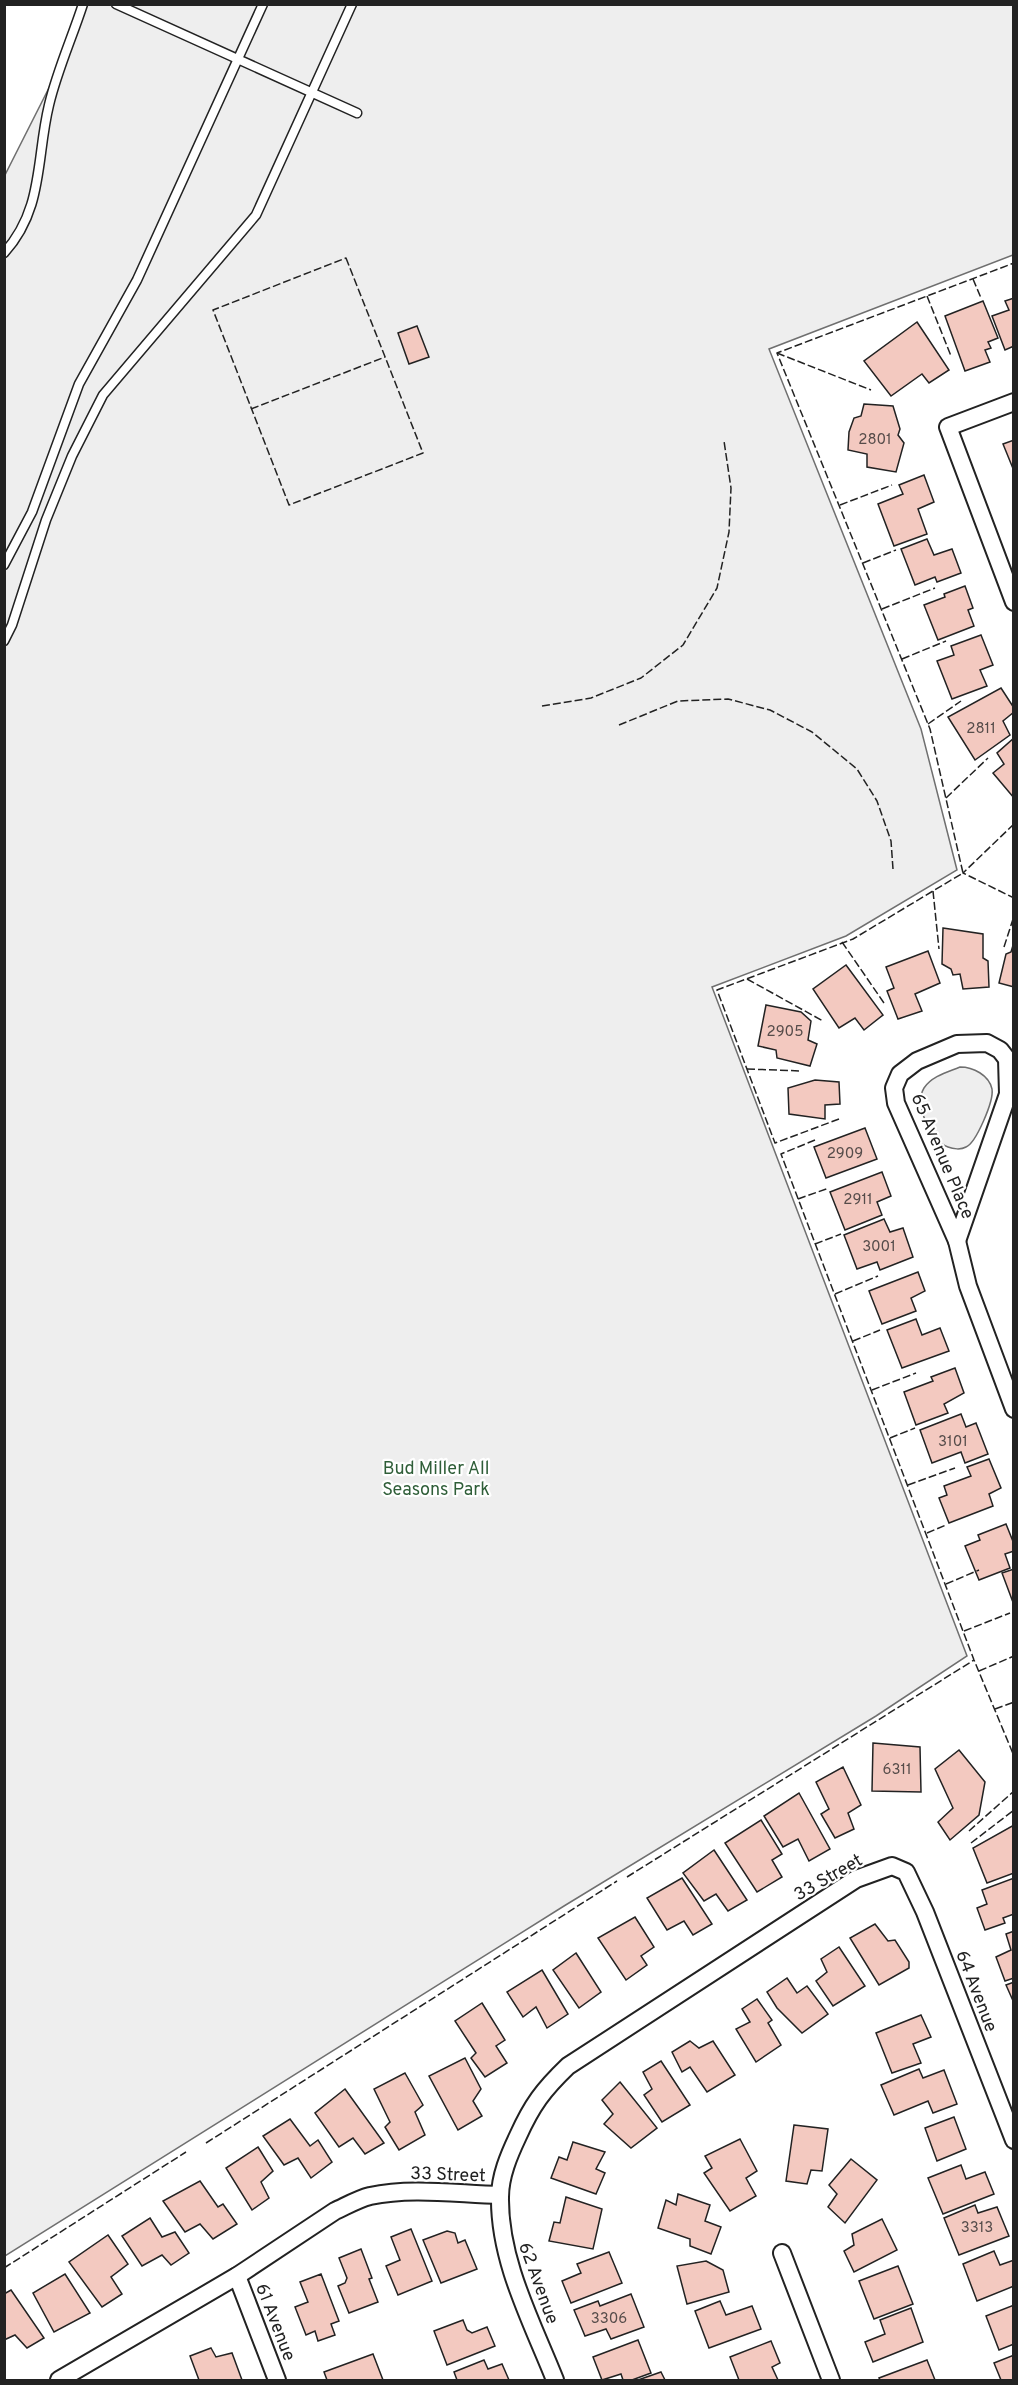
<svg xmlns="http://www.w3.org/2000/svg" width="1018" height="2385" viewBox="0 0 1018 2385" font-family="Overpass,sans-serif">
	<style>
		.green { fill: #eee; stroke: #6f6f6f; stroke-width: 1.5 }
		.building { fill: #f3c9c0; stroke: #222; stroke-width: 1.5 }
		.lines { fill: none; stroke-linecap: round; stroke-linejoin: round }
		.lane-casing { stroke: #222; stroke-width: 11 }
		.street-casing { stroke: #222; stroke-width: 20 }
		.lane { stroke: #fff; stroke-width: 8 }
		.street { stroke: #fff; stroke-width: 16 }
		.fence { stroke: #222; stroke-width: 1.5; stroke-dasharray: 8 3; stroke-linecap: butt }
		.labels { text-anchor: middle; stroke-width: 4.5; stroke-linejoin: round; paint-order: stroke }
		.number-label { font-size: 15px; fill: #564c4a }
		.street-label { font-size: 18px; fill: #222; stroke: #fff }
		.park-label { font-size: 18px; fill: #2f5e38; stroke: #fff }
	</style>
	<rect width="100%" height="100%" fill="#fff"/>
	<!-- green -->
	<g class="green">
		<path d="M84 5H1013V255L769 349 921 729 957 870 846 936 712 987 967 1656 876 1716 564 1906 5 2256V175L59 68Z"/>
		<path d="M960 1067C973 1067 989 1075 992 1089 994 1101 976 1143 966 1147 961 1150 953 1149 948 1147 930 1141 914 1104 924 1088 932 1076 948 1072 960 1067Z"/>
	</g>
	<!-- building -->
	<g class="building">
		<path d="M1014 298V346L1005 350 992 316 1009 310 1005 301Z"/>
		<path d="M983 301 998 338 988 342 991 348 985 350 990 362 965 371 945 316Z"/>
		<path d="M917 322 949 370 929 383 922 374 891 396 864 361Z"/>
		<path d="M417 326 429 357 409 364 398 333Z"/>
		<path d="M864 404 893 406 900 429 898 435 904 443 896 472 867 467V454L848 450 849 432 854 418 861 416Z"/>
		<path d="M1014 440V471L1003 444Z"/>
		<path d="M924 475 934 502 918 509 927 534 894 546 878 504 903 494 899 485Z"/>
		<path d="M927 539 934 555 952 549 961 573 937 582 935 577 915 585 901 549Z"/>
		<path d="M965 586 973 608 968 610 974 626 938 640 924 605 945 597 944 594Z"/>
		<path d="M981 635 993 665 980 670 987 686 952 699 937 661 954 655 951 646Z"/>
		<path d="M1001 688 1014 708V712L1003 721 1010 735 975 760 948 717Z"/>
		<path d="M1014 738V798L993 773 1004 764 997 753Z"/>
		<path d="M943 928 983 934V958L988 961 989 987 963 989 960 974 953 975 951 969 942 964Z"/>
		<path d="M1014 942V987L999 983 1006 954 1011 952Z"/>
		<path d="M928 951 940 983 915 994 922 1011 898 1019 887 991 894 988 886 967Z"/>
		<path d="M846 965 883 1015 864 1030 855 1018 839 1028 813 989Z"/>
		<path d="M766 1005 801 1012 811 1021 808 1040 817 1044 810 1066 777 1058 776 1050 758 1046Z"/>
		<path d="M815 1080 839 1082 840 1104 825 1105V1119L789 1114 788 1088Z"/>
		<path d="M865 1128 877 1159 826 1178 814 1147Z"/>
		<path d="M882 1172 891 1196 877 1202 882 1215 845 1230 830 1192Z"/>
		<path d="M884 1219 890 1232 903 1228 913 1257 880 1270 877 1262 857 1269 844 1235Z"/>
		<path d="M918 1272 925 1291 911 1298 916 1311 882 1324 869 1291Z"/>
		<path d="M916 1319 922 1335 940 1328 949 1351 902 1368 887 1330Z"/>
		<path d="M955 1368 964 1393 944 1404 948 1413 916 1425 904 1392 933 1381 931 1377Z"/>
		<path d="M961 1414 966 1427 976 1423 988 1454 965 1463 961 1452 932 1463 920 1430Z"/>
		<path d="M989 1459 1001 1488 989 1494 993 1506 949 1523 939 1498 947 1495 944 1486 971 1476 967 1467Z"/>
		<path d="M1006 1524 1014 1544V1551L1005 1554 1010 1568 979 1580 965 1546 980 1540 978 1535Z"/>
		<path d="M1014 1569V1605L1002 1573Z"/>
		<path d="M873 1743 920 1747 921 1792 872 1791Z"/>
		<path d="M959 1750 985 1782 979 1815 950 1840 938 1822 953 1808 935 1769Z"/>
		<path d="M843 1767 861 1805 848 1813 854 1829 835 1838 821 1814 829 1809 816 1782Z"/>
		<path d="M799 1793 830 1849 809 1861 798 1839 783 1847 764 1816Z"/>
		<path d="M761 1820 782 1854 772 1860 782 1877 757 1892 725 1843Z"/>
		<path d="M1014 1825V1873L987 1883 973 1848Z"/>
		<path d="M714 1850 747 1900 728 1911 716 1894 704 1901 683 1873Z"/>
		<path d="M682 1878 712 1924 693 1935 684 1921 667 1930 647 1898Z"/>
		<path d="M1014 1878V1914L1003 1918 1005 1923 985 1930 977 1908 987 1904 982 1890Z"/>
		<path d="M635 1917 654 1947 641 1956 647 1965 626 1980 598 1938Z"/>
		<path d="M875 1924 888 1941 895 1940 909 1962V1968L879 1985 850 1938Z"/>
		<path d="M1014 1931V1978L1005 1981 996 1957 1011 1950 1006 1934Z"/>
		<path d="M839 1947 865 1986 833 2006 816 1981 827 1972 821 1959Z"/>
		<path d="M576 1953 601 1992 579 2008 553 1970Z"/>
		<path d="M542 1970 568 2014 547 2028 536 2007 523 2017 507 1992Z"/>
		<path d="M787 1978 797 1993 807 1986 828 2014 802 2033 777 2008 767 1992Z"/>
		<path d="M1014 1982V2003L1006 1985Z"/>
		<path d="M757 1999 772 2020 768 2023 781 2045 756 2062 736 2029 750 2022 742 2009Z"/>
		<path d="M482 2003 505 2040 496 2046 507 2063 485 2077 471 2058 476 2053 455 2021Z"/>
		<path d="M921 2015 931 2037 913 2044 921 2063 892 2073 876 2033Z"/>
		<path d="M690 2041 699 2048 713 2041 735 2075 707 2092 690 2067 682 2072 672 2052Z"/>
		<path d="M465 2058 481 2089 473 2101 482 2116 458 2130 429 2076Z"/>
		<path d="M661 2061 690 2105 662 2122 644 2095 652 2089 643 2072Z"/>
		<path d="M919 2069 923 2078 944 2070 957 2104 933 2113 928 2101 894 2115 881 2085Z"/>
		<path d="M405 2073 423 2105 415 2112 425 2135 399 2150 385 2127 390 2122 374 2089Z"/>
		<path d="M620 2082 657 2128 631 2148 604 2124 613 2114 602 2100Z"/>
		<path d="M345 2089 384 2143 365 2154 353 2138 339 2147 315 2113Z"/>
		<path d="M954 2117 966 2149 937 2161 925 2128Z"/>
		<path d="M290 2119 310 2146 318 2140 332 2162 311 2178 298 2158 284 2165 263 2136Z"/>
		<path d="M794 2125 828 2129 822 2171 811 2170 807 2184 786 2181Z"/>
		<path d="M740 2139 757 2171 746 2178 756 2196 730 2211 704 2173 712 2168 705 2156Z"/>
		<path d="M573 2142 605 2152 596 2169 605 2173 596 2194 551 2178 559 2157 567 2160Z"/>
		<path d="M258 2147 273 2171 261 2182 269 2198 252 2210 226 2168Z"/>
		<path d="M851 2159 877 2180 845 2223 828 2207 837 2194 829 2185Z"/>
		<path d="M961 2165 966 2179 985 2172 994 2194 943 2214 928 2178Z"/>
		<path d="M200 2181 218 2207 223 2204 237 2224 213 2239 200 2224 185 2232 163 2201Z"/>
		<path d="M678 2194 710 2205 705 2221 721 2227 711 2254 690 2246V2239L658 2228 666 2200 676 2205Z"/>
		<path d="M566 2197 602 2209 593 2249 549 2241 554 2222 560 2223Z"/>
		<path d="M975 2205 978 2213 997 2207 1009 2236 959 2255 944 2218Z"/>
		<path d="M150 2218 162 2237 175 2232 189 2253 171 2265 162 2255 142 2266 122 2236Z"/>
		<path d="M882 2219 897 2250 854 2272 844 2251 854 2245 852 2234Z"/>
		<path d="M411 2229 432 2281 398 2295 386 2266 400 2260 391 2237Z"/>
		<path d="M447 2231 455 2233 458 2243 465 2240 477 2269 441 2283 423 2240Z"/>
		<path d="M108 2235 128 2264 111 2277 122 2294 102 2307 69 2262Z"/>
		<path d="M361 2249 372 2278 369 2279 378 2302 349 2313 338 2286 345 2283 347 2278 339 2258Z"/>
		<path d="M994 2251 1000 2265 1014 2260V2286L977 2301 963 2264Z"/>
		<path d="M609 2252 622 2283 571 2303 562 2281 581 2273 577 2264Z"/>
		<path d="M706 2261 723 2270 729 2292 687 2304 677 2266Z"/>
		<path d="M898 2266 913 2304 874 2319 859 2281Z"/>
		<path d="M65 2274 90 2313 54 2332 33 2293Z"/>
		<path d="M321 2274 339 2321 331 2324 335 2335 318 2341 315 2331 306 2335 295 2307 308 2302 300 2282Z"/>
		<path d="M11 2290 44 2338 27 2348 15 2335 4 2340V2294Z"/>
		<path d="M631 2294 644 2327 611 2339 606 2329 585 2336 574 2310 598 2301 600 2306Z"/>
		<path d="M720 2301 726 2315 752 2306 761 2329 709 2348 695 2311Z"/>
		<path d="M1014 2305V2344L999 2350 986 2316Z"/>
		<path d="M911 2308 923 2342 873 2362 865 2342 885 2334 880 2320Z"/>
		<path d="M463 2320 467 2330 472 2333 487 2327 495 2346 447 2365 434 2331Z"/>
		<path d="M638 2340 651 2373 632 2380H623L621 2374 602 2380 593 2357Z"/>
		<path d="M771 2341 780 2363 772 2367 778 2380H739L730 2357Z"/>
		<path d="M211 2348 216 2357 232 2353 242 2380H199L190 2356Z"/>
		<path d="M373 2354 383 2380H327L324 2372Z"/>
		<path d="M1014 2355V2380H1001L994 2363Z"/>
		<path d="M484 2360 488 2369 502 2364 509 2380H457L454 2372Z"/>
		<path d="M927 2360 935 2380H880L879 2378Z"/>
		<path d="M661 2372 665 2380H638Z"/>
	</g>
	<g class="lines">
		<!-- lane casing -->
		<g class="lane-casing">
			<g id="lane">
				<path d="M116 4 357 113"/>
				<path d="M4 253C44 209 36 158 49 105 57 71 72 38 83 4"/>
				<path d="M4 565 32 512 79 384 137 280 263 4"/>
				<path d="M4 641 12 625 46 520 72 456 103 395 256 215 352 4"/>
			</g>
		</g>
		<!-- street casing -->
		<g class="street-casing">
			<g id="street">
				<path d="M1014 402 948 427 1014 602"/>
				<path d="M987 1043 1000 1050 1007 1059 1008 1094 957 1241 896 1103 894 1088 900 1074 917 1061 957 1044Z"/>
				<path d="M957 1241 968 1286 1014 1409"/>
				<path d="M782 2253 831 2380"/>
				<path d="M237 2276 277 2380"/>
				<path d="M59 2380 237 2276 335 2211C346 2206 358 2199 370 2196 412 2187 457 2194 500 2195"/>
				<path d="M555 2380C532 2322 499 2261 500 2197 500 2176 509 2155 518 2136 532 2105 543 2090 568 2066L856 1879 892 1866 906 1872 925 1912 1014 2140"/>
			</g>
		</g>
		<!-- lane -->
		<use href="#lane" class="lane"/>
		<!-- street -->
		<use href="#street" class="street"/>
		<!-- fence -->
		<g class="fence">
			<path d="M346 258 423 453 289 505 213 310Z"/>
			<path d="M973 279 981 298"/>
			<path d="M927 296 951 356"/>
			<path d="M777 353 871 390"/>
			<path d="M251 409 385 357"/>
			<path d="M840 505 892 485"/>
			<path d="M863 563 896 550"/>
			<path d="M882 609 935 588"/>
			<path d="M902 659 946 641"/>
			<path d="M542 706 591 698 641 678 683 645 717 588 729 532 731 488 724 441"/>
			<path d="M928 724 961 701"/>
			<path d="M619 725 678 701 728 699 770 710 812 732 857 769 877 801 891 841 893 869"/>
			<path d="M946 798 988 758"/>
			<path d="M1014 824 963 873 1014 898"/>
			<path d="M933 891 939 949"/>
			<path d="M842 942 884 1003"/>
			<path d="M1004 947 1014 916"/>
			<path d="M747 979 823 1021"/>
			<path d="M747 1069 802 1071"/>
			<path d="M839 1119 775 1143 717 990 853 939 963 873 930 729 777 353 1014 263"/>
			<path d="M815 1140 781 1154 974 1660 1014 1756"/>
			<path d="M798 1199 829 1188"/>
			<path d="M815 1244 841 1234"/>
			<path d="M835 1294 878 1276"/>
			<path d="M853 1341 880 1330"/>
			<path d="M872 1390 916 1373"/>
			<path d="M890 1438 915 1428"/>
			<path d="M908 1485 955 1468"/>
			<path d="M927 1533 946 1525"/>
			<path d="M946 1584 979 1570"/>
			<path d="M964 1631 1010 1613"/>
			<path d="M979 1671 1014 1656"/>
			<path d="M995 1709 1014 1702"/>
			<path d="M969 1831 1014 1791"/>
			<path d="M971 1843 1014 1810"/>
			<path d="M627 1877 974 1660"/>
			<path d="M206 2143 617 1881"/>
			<path d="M4 2268 186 2152"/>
		</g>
	</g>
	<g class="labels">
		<!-- number labels -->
		<g class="number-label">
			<text x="875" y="444">2801</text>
			<text x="981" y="733">2811</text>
			<text x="785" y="1036">2905</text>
			<text x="845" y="1158">2909</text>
			<text x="858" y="1204">2911</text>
			<text x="879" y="1251">3001</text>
			<text x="953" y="1446">3101</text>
			<text x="897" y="1774">6311</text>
			<text x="977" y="2232">3313</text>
			<text x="609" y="2323">3306</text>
		</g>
		<!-- street labels -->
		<g class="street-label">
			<text transform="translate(943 1156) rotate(67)" y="6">65 Avenue Place</text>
			<text transform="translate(828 1877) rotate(-30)" y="6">33 Street</text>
			<text transform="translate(977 1991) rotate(69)" y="6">64 Avenue</text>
			<text transform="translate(448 2174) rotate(2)" y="6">33 Street</text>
			<text transform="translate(539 2283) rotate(70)" y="6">62 Avenue</text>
			<text transform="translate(276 2322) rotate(69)" y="6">61 Avenue</text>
		</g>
		<!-- park labels -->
		<g class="park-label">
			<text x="436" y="1474">Bud Miller All<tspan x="436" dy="21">Seasons Park</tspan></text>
		</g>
	</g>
	<!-- border -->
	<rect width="1018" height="2385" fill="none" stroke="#222222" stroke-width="12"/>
</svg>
